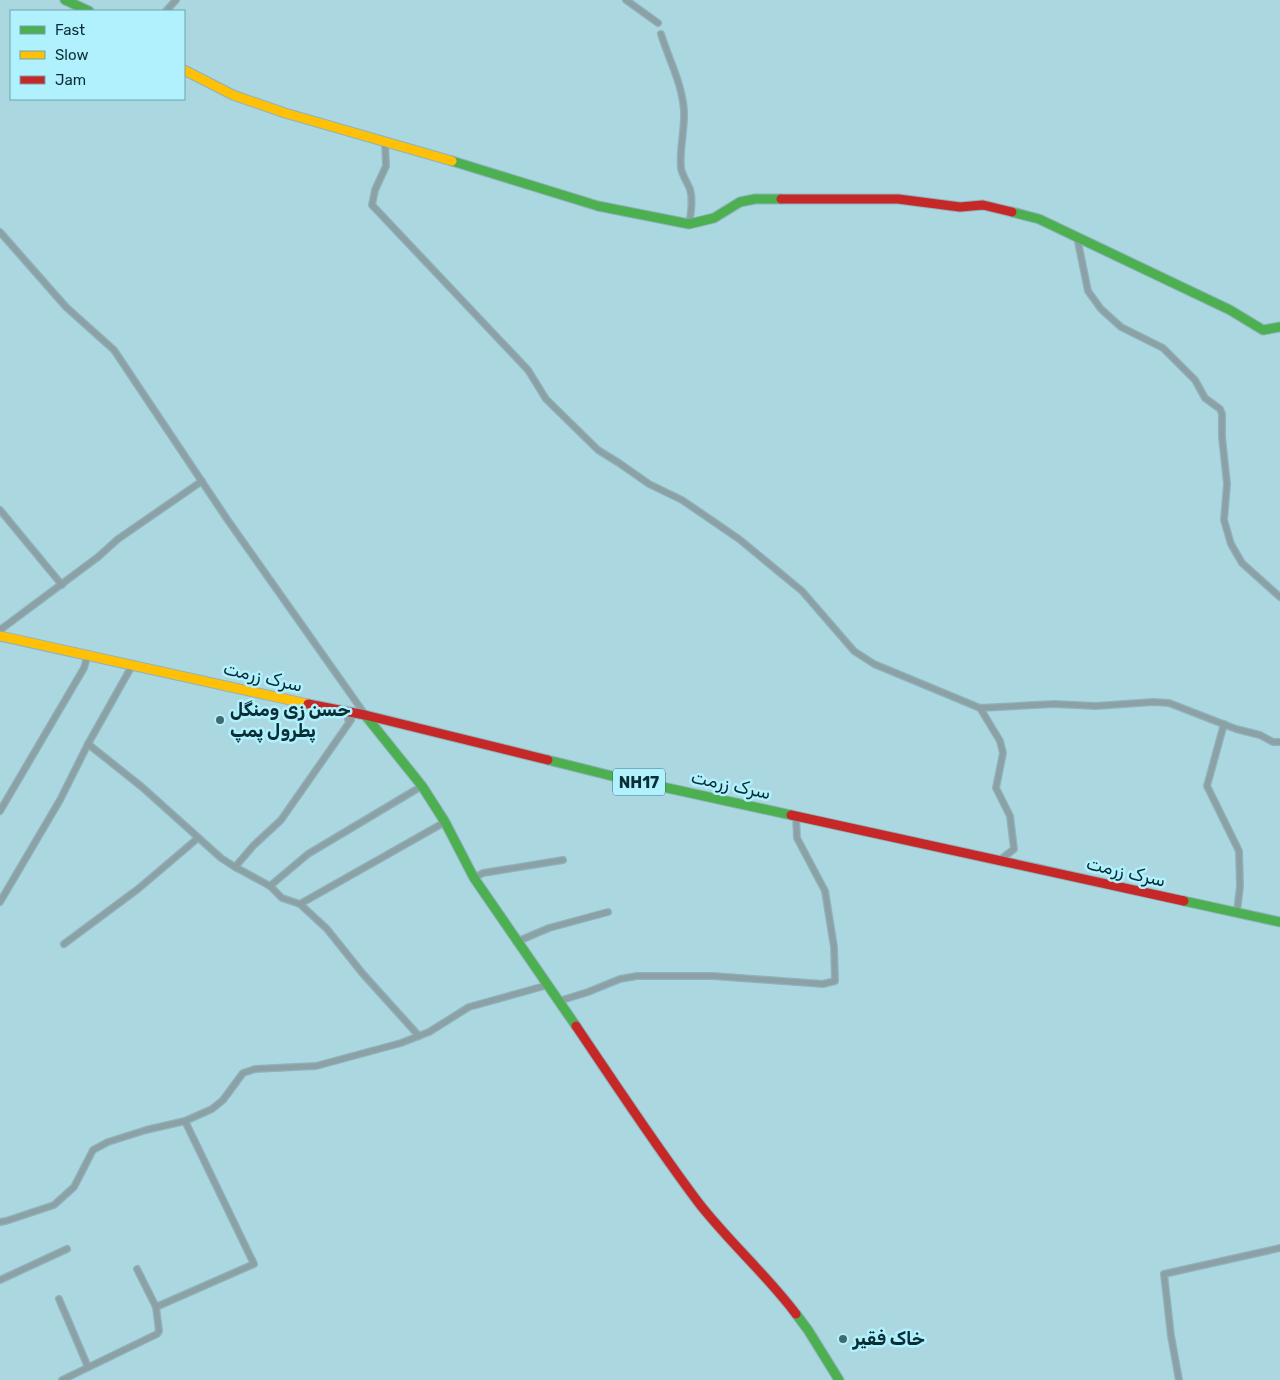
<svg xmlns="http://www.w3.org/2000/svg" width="1280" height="1380" viewBox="0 0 1280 1380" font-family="Rubik,'Noto Sans Arabic',sans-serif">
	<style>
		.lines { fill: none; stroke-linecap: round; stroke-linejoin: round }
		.street-casing { stroke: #8fb3bb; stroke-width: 8 }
		.fast-casing { stroke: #8fb3bb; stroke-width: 11 }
		.slow-casing { stroke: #8fb3bb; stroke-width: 11 }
		.jam-casing { stroke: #8fb3bb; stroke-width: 11 }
		.street { stroke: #8ca1a6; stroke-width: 5.5 }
		.fast { stroke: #4caf50; stroke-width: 9 }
		.slow { stroke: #ffc107; stroke-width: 9 }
		.jam { stroke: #c62828; stroke-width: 9 }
		.poi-dot { fill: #426971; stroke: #b1f1fe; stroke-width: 2 }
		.labels { text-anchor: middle; stroke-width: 5; stroke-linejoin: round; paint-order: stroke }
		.shield { fill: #b1f1fe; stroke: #3c6871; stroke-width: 1 }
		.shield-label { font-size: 16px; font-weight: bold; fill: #0a2e35 }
		.street-label { font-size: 18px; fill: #0a2e35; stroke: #b1f1fe }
		.poi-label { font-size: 18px; font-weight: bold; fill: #0a2e35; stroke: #b1f1fe; text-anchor: start }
	</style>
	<rect width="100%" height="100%" fill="#abd7e1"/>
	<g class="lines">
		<!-- street casing -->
		<g class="street-casing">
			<g id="street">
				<path d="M626 0 658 23"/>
				<path d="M166 11 176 0"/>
				<path d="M661 34C669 60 682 83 684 111 685 130 679 150 681 168 682 175 687 182 690 189 693 199 691 214 689 224"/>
				<path d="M385 142 386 166 375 190 372 205 528 370 546 399 598 450 619 463 649 484 682 500 739 539 802 591 854 651 874 664 980 708 1054 704 1096 706 1153 702 1169 703 1236 729 1260 735 1273 742H1280"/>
				<path d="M0 232 66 307 114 350 227 519 364 713"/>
				<path d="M1077 237 1088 291 1101 309 1121 327 1163 348 1195 380 1205 398 1220 409 1222 414V437L1227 484 1224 520 1231 544 1242 563 1280 597"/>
				<path d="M0 510 62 585"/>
				<path d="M0 630 98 557 118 539 202 481"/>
				<path d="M980 708 1000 741 1003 753 996 788 1010 816 1014 849 1000 860"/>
				<path d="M1224 724 1207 786 1239 851 1240 886 1237 912"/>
				<path d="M88 744 142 787 221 858 235 867 270 886 282 898 300 904 327 929 363 974 419 1036"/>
				<path d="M0 811 84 668 88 654"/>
				<path d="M235 867 253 846 281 820 351 720 348 719 350 713"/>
				<path d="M474 878 483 873 563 860"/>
				<path d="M270 886 308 854 422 786"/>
				<path d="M0 902 60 800 88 744 133 664"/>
				<path d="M300 904 445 822"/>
				<path d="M516 942 549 928 608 912"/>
				<path d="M64 944 138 889 198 838"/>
				<path d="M559 1001 588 992 620 979 637 976H713L823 984 835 981 834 947 825 891 797 838 796 816"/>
				<path d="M0 1222 6 1221 54 1205 74 1187 93 1150 108 1142 146 1130 185 1121 212 1109 223 1100 243 1073 255 1069 316 1066 401 1043 429 1032 469 1007 548 985"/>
				<path d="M0 1280 67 1249"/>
				<path d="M59 1299 88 1367"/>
				<path d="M156 1307 254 1264 185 1121"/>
				<path d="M62 1380 157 1334 159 1331 156 1307 137 1269"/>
				<path d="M1179 1380 1171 1336 1164 1274 1280 1248"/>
			</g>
		</g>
		<!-- fast casing -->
		<g class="fast-casing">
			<g id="fast">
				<path d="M65 0 89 11"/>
				<path d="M452 161 598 206 689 224 714 218 740 202 755 199H781"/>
				<path d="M1012 212 1039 219 1230 310 1263 330 1280 327"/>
				<path d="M365 715 422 786 445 822 474 878 576 1026"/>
				<path d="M548 760 608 775 791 815"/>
				<path d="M1184 901 1280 922"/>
				<path d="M796 1314 808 1330 839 1380"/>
			</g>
		</g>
		<!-- slow casing -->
		<g class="slow-casing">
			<g id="slow">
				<path d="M184 70 233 95 285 113 452 161"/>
				<path d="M0 636 308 704"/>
			</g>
		</g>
		<!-- jam casing -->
		<g class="jam-casing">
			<g id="jam">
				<path d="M781 199H898L960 207 983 205 1012 212"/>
				<path d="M308 704 365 715 548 760"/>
				<path d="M791 815 1184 901"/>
				<path d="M576 1026C616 1085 655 1145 698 1202 728 1241 766 1274 796 1314"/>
			</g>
		</g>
		<!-- street -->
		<use href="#street" class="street"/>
		<!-- fast -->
		<use href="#fast" class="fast"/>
		<!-- slow -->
		<use href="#slow" class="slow"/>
		<!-- jam -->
		<use href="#jam" class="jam"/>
	</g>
	<!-- markers -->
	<g class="poi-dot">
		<circle cx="220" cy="720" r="5"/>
		<circle cx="843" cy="1339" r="5"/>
	</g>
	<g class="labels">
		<!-- shield labels -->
		<rect class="shield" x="613" y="768.5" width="52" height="27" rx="4"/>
		<g class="shield-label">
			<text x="639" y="788">NH17</text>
		</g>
		<!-- street labels -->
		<g class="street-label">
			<text transform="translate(263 677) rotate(13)" y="6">سرک زرمت</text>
			<text transform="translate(731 785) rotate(12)" y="6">سرک زرمت</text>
			<text transform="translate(1126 872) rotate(13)" y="6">سرک زرمت</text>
		</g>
		<!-- poi labels -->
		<g class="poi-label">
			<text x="230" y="716">حسن زی ومنگل<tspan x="230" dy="21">پطرول پمپ</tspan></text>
			<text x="853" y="1345">خاک فقیر</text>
		</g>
	</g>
	<!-- legend -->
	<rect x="10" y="10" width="175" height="90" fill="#b1f1fe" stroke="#6ea3ae"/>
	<rect x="20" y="26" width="25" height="8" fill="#4caf50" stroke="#6ea3ae"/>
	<text x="55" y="35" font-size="15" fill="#0a2e35">Fast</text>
	<rect x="20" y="51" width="25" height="8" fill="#ffc107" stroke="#6ea3ae"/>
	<text x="55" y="60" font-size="15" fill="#0a2e35">Slow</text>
	<rect x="20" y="76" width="25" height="8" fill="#c62828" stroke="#6ea3ae"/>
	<text x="55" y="85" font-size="15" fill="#0a2e35">Jam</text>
</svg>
